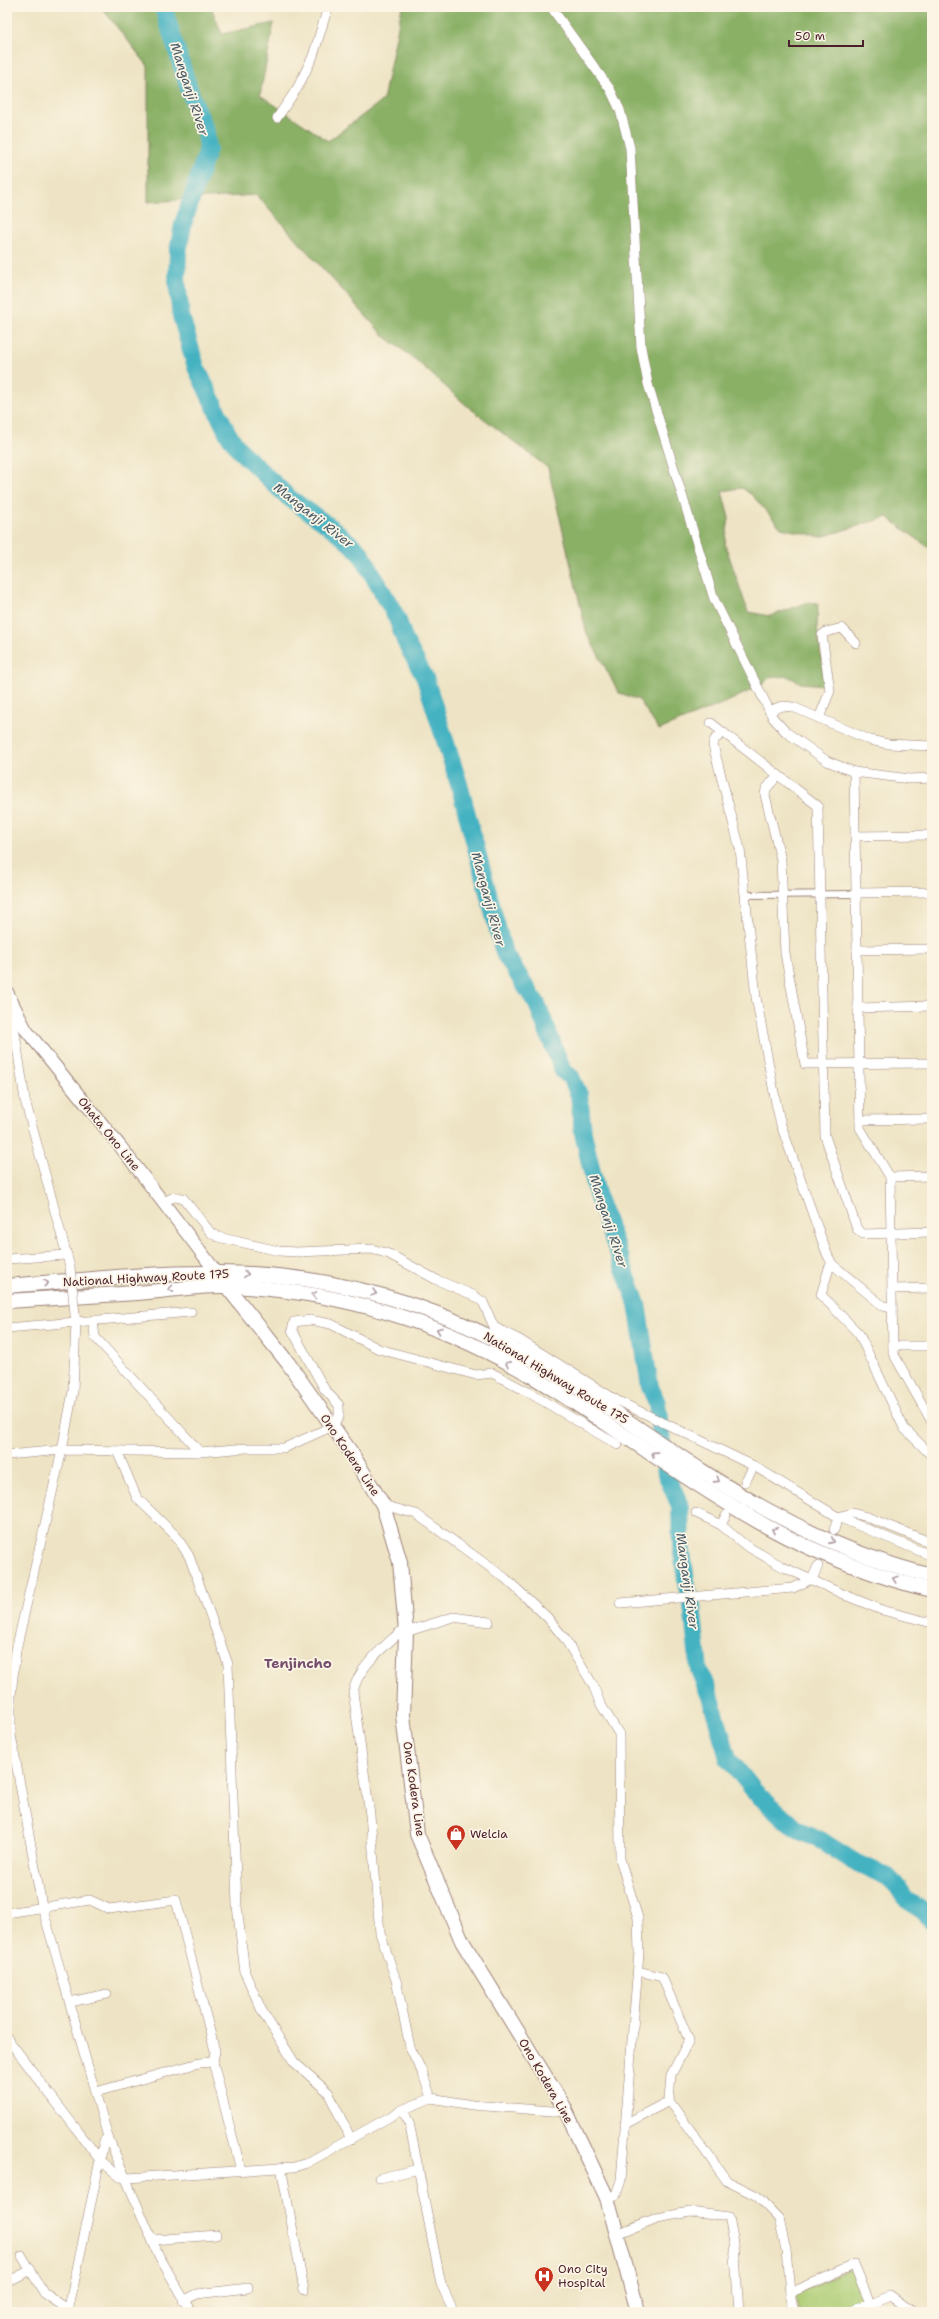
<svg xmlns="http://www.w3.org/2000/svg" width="939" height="2319" viewBox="0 0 939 2319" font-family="'Shantell Sans',sans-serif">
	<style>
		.green { fill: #adcd75; stroke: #7c7650 }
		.forest { fill: #8ab066; stroke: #6a6848 }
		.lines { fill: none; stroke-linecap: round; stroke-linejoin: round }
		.river { stroke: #45b2c2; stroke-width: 18 }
		.pedestrian-casing { stroke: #9c8278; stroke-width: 8 }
		.minor-casing { stroke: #9c8278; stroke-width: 10 }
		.secondary-casing { stroke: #9c8278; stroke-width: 14 }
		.primary-casing { stroke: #9c8278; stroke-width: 16 }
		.trunk-casing { stroke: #9c8278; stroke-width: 16 }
		.pedestrian { stroke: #fff; stroke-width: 6 }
		.minor { stroke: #fff; stroke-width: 9 }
		.secondary { stroke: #fff; stroke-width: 12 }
		.primary { stroke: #fff; stroke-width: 14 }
		.trunk { stroke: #fff; stroke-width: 14 }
		.minor-bridge-casing { stroke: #9c8278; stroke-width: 10; stroke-linecap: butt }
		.minor-bridge { stroke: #fff; stroke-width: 9 }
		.oneway { stroke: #ae9aa0 }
		.labels { text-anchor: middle; stroke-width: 3.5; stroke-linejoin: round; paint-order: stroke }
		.street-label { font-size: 12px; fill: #4a1f2b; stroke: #fcf5e5 }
		.poi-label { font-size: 12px; fill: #4a1f2b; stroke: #fcf5e5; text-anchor: start }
		.water-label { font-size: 13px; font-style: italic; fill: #485a67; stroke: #fcf5e5 }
		.quarter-label { font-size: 14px; font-weight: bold; fill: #77506e; stroke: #fcf5e5 }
	</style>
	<rect width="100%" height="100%" fill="#fcf5e5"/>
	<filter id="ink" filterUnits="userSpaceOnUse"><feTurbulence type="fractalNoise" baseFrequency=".025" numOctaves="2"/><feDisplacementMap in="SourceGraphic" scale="8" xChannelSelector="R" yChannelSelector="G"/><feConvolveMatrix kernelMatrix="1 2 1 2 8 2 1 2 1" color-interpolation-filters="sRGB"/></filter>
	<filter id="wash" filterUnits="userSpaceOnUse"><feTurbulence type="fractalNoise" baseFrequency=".012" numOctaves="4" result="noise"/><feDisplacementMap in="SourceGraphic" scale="16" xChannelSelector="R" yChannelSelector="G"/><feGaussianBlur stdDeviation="0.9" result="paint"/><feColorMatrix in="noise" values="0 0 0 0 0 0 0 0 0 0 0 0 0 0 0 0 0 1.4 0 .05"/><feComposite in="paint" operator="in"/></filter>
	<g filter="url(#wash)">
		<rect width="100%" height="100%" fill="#eee4c5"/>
		<!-- green -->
		<path class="green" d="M852 2268 864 2302 840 2312H799L794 2295Z"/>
		<!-- forest -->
		<path class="forest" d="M101 7H211L222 34 274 23 260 95 328 141 383 100 402 7H932V550L887 517 821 537 781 528 752 495 742 488 722 491 729 518 725 544 748 612 770 616 809 602 818 603 817 627 825 685 801 683 787 676 769 678 762 685 729 701 659 730 639 700 619 693 587 634 548 468 466 405 417 361 383 335 256 195 148 202V66Z"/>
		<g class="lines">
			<!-- river -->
			<path class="river" d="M163 7 190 92 206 132 208 149 183 224 178 252 177 282 181 316 196 367 228 434 241 452 288 497 336 531 360 552 397 618 405 641 425 678 459 784 504 953 537 1004 563 1071 571 1077 579 1095 583 1133 598 1198 637 1304 650 1387 657 1403 666 1474 680 1506 681 1546 687 1587 692 1605 699 1670 711 1699 728 1758 755 1792 796 1829 822 1841 853 1861 888 1877 898 1887 906 1900 922 1910 932 1920"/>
		</g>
	</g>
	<g filter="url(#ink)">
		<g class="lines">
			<!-- pedestrian casing -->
			<g class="pedestrian-casing">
				<path id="pedestrian" d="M744 895 856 894"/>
			</g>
			<!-- minor casing -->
			<g class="minor-casing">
				<g id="minor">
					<path d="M551 7 610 89 620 110 630 148 641 347 648 384 714 599 773 718 786 732 827 761 854 772 910 779 932 778"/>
					<path d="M277 118 298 87 313 56 328 7"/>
					<path d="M769 711 782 706 793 707 870 740 888 744 932 746"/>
					<path d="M819 718 830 691 822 635 826 632 842 628 856 643"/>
					<path d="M711 723 818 806 825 1136 857 1229 863 1234 932 1232"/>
					<path d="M723 733 715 739 713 745 740 849 756 997 776 1103 781 1125 827 1254 832 1264 883 1306 892 1308"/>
					<path d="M854 772 860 1128 890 1177 893 1353 932 1422"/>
					<path d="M778 775 766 789 765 795 781 860 785 953 805 1064 932 1063"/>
					<path d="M855 836 932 835"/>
					<path d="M856 893 932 892"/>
					<path d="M857 950 932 949"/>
					<path d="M858 1008 932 1006"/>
					<path d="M15 1013 13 1020 25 1100 70 1267"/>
					<path d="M860 1120 932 1119"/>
					<path d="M890 1177 932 1176"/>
					<path d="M163 1202 174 1197 183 1198 211 1233 218 1237 279 1251 296 1252 372 1249 389 1254 437 1280 473 1295 483 1302 494 1327 520 1340 618 1401 754 1466 838 1517 932 1556"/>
					<path d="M7 1259 67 1255"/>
					<path d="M832 1264 829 1268 821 1295 859 1334 904 1428 932 1456"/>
					<path d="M892 1289 932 1288"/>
					<path d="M75 1314 76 1323 73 1391 62 1450 16 1650 11 1695V1735L42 1906 108 2137 159 2256 191 2312"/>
					<path d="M93 1321 95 1337 200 1452"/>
					<path d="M7 1328 191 1312"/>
					<path d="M893 1346H932"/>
					<path d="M117 1451 137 1498 176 1536 189 1556 228 1664 237 1906 245 1973 262 2011 294 2062 328 2092 351 2139"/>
					<path d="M7 1455 62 1450 200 1452 247 1448H284L331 1427 339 1417V1405L325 1390 292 1330 294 1322 310 1320 331 1324 379 1349 476 1375 492 1373 528 1392 618 1445"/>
					<path d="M745 1482 754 1466"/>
					<path d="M383 1505 416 1514 505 1578 547 1617 565 1639 593 1685 600 1703 619 1734 620 1859 638 1918 639 1952 621 2180 616 2195 607 2198"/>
					<path d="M696 1513 721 1525 745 1545 783 1567 845 1595 882 1610 932 1623"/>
					<path d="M838 1517 852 1513 867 1517 932 1543"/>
					<path d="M721 1525 726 1515"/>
					<path d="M834 1530 838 1517"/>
					<path d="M620 1603 793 1588 812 1579 818 1566"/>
					<path d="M7 1913 90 1900 109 1909 176 1900 215 2051 213 2062 241 2170"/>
					<path d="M638 1971 662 1977 689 2040 671 2075 669 2101"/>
					<path d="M70 2002 107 1994"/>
					<path d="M7 2038 100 2160 120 2177 127 2178 294 2167 307 2163 402 2110 431 2098 472 2105 565 2112"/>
					<path d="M96 2092 199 2063 213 2062"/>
					<path d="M431 2098 423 2074 410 2047 396 1980 380 1933 370 1815 353 1692C358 1667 383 1648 401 1631L406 1632 453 1617 489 1622"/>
					<path d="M402 2110 409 2122 441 2284 454 2312"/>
					<path d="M625 2124 669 2101 727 2181 757 2196 779 2219 786 2250 790 2293"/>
					<path d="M281 2167 304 2290"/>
					<path d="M380 2178 419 2169"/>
					<path d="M617 2234 657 2218 690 2212 729 2217 734 2243 739 2312"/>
					<path d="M153 2240 216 2235"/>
					<path d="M22 2256 44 2293 69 2310"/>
					<path d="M7 2282 31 2270"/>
					<path d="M183 2301 197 2294 248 2288"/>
					<path d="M68 2312 104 2141 108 2137"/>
					<path d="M794 2312 790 2293 854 2265 870 2303"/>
					<path d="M849 2312 890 2295 913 2312"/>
				</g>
			</g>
			<!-- secondary casing -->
			<g class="secondary-casing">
				<path id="secondary" d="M7 992 26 1030 120 1146 217 1273"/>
			</g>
			<!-- primary casing -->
			<g class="primary-casing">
				<path id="primary" d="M220 1278 288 1363 350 1451 383 1505 400 1562 406 1632 403 1715 417 1834 462 1941 564 2107 607 2198 638 2312"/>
			</g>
			<!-- trunk casing -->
			<g class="trunk-casing">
				<g id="trunk">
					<path d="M7 1286C77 1281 147 1272 217 1273 309 1273 401 1294 484 1334 585 1383 671 1458 769 1511 820 1539 876 1562 932 1576"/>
					<path d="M7 1301C50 1298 94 1296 137 1293 167 1291 197 1285 227 1286 335 1290 439 1321 532 1376 612 1424 687 1482 768 1527 813 1552 882 1579 932 1590"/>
				</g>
			</g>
			<!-- pedestrian -->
			<use href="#pedestrian" class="pedestrian"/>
			<!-- minor -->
			<use href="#minor" class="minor"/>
			<!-- secondary -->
			<use href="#secondary" class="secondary"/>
			<!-- primary -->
			<use href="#primary" class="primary"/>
			<!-- trunk -->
			<use href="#trunk" class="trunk"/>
			<!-- minor-bridge casing -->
			<g class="minor-bridge-casing">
				<path id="minor-bridge" d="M70 1267 75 1314"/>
			</g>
			<!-- minor-bridge -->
			<use href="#minor-bridge" class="minor-bridge"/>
		</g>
		<!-- one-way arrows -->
		<defs><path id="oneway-chevron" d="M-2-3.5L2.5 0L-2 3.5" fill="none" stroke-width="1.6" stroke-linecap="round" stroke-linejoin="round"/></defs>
		<g class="oneway">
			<use href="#oneway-chevron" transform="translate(246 1274) rotate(2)"/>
			<use href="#oneway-chevron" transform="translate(46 1283) rotate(-4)"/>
			<use href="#oneway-chevron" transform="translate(171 1289) rotate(173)"/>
			<use href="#oneway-chevron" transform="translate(374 1293) rotate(15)"/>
			<use href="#oneway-chevron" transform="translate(314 1295) rotate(-170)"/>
			<use href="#oneway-chevron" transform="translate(439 1330) rotate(-159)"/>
			<use href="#oneway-chevron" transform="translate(508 1364) rotate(-152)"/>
			<use href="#oneway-chevron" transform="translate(654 1454) rotate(-147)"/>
			<use href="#oneway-chevron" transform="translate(717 1480) rotate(33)"/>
			<use href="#oneway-chevron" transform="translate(774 1530) rotate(-155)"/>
			<use href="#oneway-chevron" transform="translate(832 1541) rotate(24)"/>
			<use href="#oneway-chevron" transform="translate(895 1579) rotate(-161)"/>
		</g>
	</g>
	<!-- icons -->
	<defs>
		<g id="shop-pin" transform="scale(1)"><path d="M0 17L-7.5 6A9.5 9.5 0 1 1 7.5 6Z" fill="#c8321e" stroke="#fcf5e5"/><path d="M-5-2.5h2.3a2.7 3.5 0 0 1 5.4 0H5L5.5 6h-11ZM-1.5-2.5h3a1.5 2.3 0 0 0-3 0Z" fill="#fff"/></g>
		<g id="hospital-pin" transform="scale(1)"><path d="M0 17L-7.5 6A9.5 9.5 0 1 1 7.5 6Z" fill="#c8321e" stroke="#fcf5e5"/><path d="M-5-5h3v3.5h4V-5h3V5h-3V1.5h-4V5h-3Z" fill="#fff"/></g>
	</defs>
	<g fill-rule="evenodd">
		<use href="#shop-pin" x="456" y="1834"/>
		<use href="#hospital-pin" x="544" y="2276"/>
	</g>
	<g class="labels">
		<!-- street labels -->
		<g class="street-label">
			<text transform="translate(109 1134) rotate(51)" y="4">Ohata Ono Line</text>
			<text transform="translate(146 1278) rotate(-3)" y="4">National Highway Route 175</text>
			<text transform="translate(556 1378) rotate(31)" y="4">National Highway Route 175</text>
			<text transform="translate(350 1455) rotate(56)" y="4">Ono Kodera Line</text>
			<text transform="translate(414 1789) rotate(82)" y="4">Ono Kodera Line</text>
			<text transform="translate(546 2081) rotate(60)" y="4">Ono Kodera Line</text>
		</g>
		<!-- poi labels -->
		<g class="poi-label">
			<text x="470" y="1838">Welcia</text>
			<text x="558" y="2273">Ono City<tspan x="558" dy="14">Hospital</tspan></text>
		</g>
		<!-- water labels -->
		<g class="water-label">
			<text transform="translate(190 89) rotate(72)" y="5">Manganji River</text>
			<text transform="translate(314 515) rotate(38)" y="5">Manganji River</text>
			<text transform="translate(489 899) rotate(75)" y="5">Manganji River</text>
			<text transform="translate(609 1221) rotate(72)" y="5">Manganji River</text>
			<text transform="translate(688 1581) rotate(82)" y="5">Manganji River</text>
		</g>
		<!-- quarter labels -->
		<g class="quarter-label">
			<text x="298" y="1668">Tenjincho</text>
		</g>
	</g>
	<!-- margin -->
	<rect width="939" height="2319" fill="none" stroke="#fcf5e5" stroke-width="24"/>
	<!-- scale -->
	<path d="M789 40v6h74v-6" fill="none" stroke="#4a1f2b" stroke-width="2"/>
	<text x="795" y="40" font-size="12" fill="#4a1f2b" stroke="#fcf5e5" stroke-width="3" paint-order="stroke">50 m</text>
</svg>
